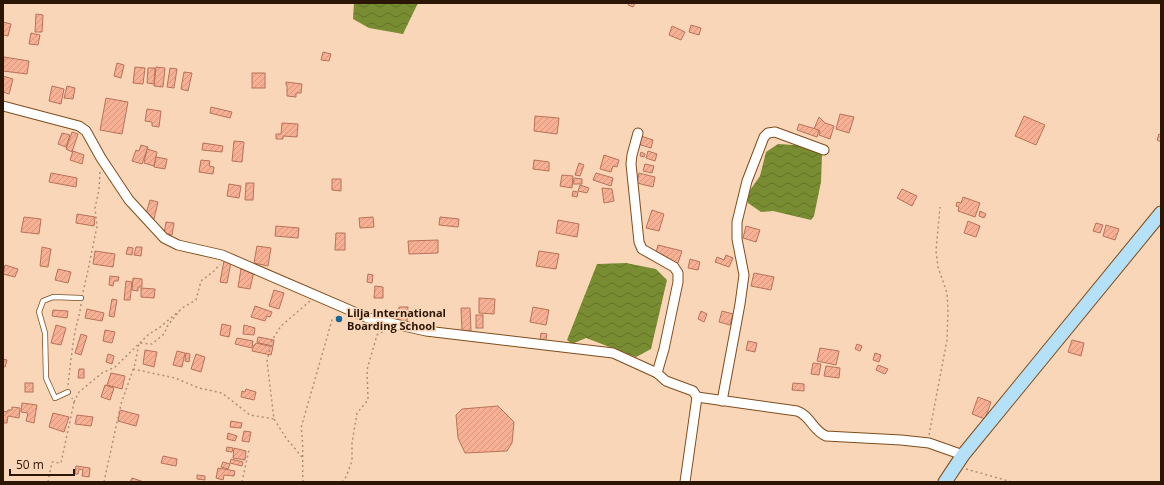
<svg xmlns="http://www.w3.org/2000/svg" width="1164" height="485" viewBox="0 0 1164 485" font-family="'Open Sans',sans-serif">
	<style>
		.water { fill: url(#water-waves) }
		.building { fill: url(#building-hatch); stroke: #b6735a }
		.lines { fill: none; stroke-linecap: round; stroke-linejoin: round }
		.lane-casing { stroke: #7f4d1b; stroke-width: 6 }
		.street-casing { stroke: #7f4d1b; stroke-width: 11 }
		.secondary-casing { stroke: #7f4d1b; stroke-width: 15 }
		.path { stroke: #af9077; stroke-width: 1.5; stroke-dasharray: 2 3; stroke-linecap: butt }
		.lane { stroke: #fff; stroke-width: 4.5 }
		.street { stroke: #fff; stroke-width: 9 }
		.secondary { stroke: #b4e1f7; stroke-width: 13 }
		.poi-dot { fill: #146899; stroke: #fad6b9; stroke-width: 1.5 }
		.labels { text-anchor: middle; stroke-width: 3.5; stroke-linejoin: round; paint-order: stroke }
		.poi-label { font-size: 11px; font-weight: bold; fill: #2b1603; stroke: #fad6b9; text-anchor: start }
	</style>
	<defs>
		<pattern id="water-waves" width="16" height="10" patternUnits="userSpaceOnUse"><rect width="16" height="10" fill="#788d32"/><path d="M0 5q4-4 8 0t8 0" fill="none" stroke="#637228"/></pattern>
		<pattern id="building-hatch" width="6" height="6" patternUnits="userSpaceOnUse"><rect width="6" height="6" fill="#f8b095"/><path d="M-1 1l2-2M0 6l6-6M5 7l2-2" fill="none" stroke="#d5977f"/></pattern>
	</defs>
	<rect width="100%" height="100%" fill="#fad6b9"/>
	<!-- water -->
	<g class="water">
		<path d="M354 3H418L403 34 369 28 353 19Z"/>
		<path d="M778 144 808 146 822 155 821 182 814 216 811 220 773 211 761 212 748 203 746 196 760 176 766 152Z"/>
		<path d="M626 263 656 269 667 280 651 349 636 357 586 338 572 344 567 340 597 264Z"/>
	</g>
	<!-- building -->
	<g class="building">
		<path d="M629 3H635L633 7 628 5Z"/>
		<path d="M36 14 43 15 42 32H35Z"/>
		<path d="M3 22 11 24 8 36 3 35Z"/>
		<path d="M691 25 701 28 699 35 689 32Z"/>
		<path d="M672 26 685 32 681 40 669 35Z"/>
		<path d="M31 33 40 35 38 45 29 44Z"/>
		<path d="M323 52 331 54 329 61 321 60Z"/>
		<path d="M4 57 29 61 27 74 3 71Z"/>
		<path d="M117 63 124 65 121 78 114 76Z"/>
		<path d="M135 67 145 68 143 84 133 83Z"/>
		<path d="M156 67 165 68 163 87 154 86Z"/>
		<path d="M148 68H155L154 84 147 83Z"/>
		<path d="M170 68 177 69 174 88 167 87Z"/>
		<path d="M184 72 192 73 188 91 181 89Z"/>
		<rect x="252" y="73" width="13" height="15"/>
		<path d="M3 76 13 79 9 94 3 92Z"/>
		<path d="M286 82 302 84 301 93H296V97L287 96V86L286 85Z"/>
		<path d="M52 86 64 89 61 104 49 101Z"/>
		<path d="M67 86 75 88 73 99 64 98Z"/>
		<path d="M106 98 128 102 122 134 100 130Z"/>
		<path d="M211 107 232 112 230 118 210 113Z"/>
		<path d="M147 109 161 111 159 127 152 126V122L145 121Z"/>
		<path d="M840 114 854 117 849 133 836 129Z"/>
		<path d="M535 116 559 118 557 134 534 131Z"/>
		<path d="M1024 116 1045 125 1036 145 1015 136Z"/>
		<path d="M819 117 825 123 834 126 830 139 819 135 820 131 814 129Z"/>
		<path d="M282 123 298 124 297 137 283 136V139H276V134H281Z"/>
		<path d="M799 124 819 130 817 137 797 130Z"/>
		<path d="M72 132 78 134 72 152 66 149Z"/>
		<path d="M62 133 70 135 66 147 58 144Z"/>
		<path d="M1159 134 1161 135V142L1157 140Z"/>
		<path d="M641 136 653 140 651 148 638 144Z"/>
		<path d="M234 141 244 142 242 162 232 161Z"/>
		<path d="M203 143 223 146 222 152 202 150Z"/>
		<path d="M141 145 148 147 142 164 132 161 136 150 139 151Z"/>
		<path d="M147 149 157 152 154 166 144 163Z"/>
		<path d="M73 151 84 155 82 164 70 160Z"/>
		<path d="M648 151 657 154 655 161 646 158Z"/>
		<path d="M641 152 645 154 644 157 640 156Z"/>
		<path d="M604 155 619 160 617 167 613 166 611 172 600 169Z"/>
		<path d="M156 157 167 159 165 169 154 167Z"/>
		<path d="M201 160 210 161 209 166 214 167 213 174 199 172Z"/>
		<path d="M534 160 549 162V171L533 169Z"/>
		<path d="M579 163 584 165 580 176 575 175Z"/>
		<path d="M645 164 654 166 652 173 643 171Z"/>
		<path d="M51 173 77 178 76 187 49 182Z"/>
		<path d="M596 173 613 178 611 186 593 180Z"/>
		<path d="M639 173 655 177 653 187 637 183Z"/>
		<path d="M562 175 573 176 572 188 560 186Z"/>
		<path d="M574 178 582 179V184H573Z"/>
		<path d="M332 179H341V191L332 190Z"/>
		<path d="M246 183H254L253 200H245Z"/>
		<path d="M229 184 241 186 239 198 227 196Z"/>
		<path d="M580 185 589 188 587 193 578 191Z"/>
		<path d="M602 188 612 189 614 201 604 203Z"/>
		<path d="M902 189 917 196 912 206 897 198Z"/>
		<path d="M573 191 578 192 577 197 572 196Z"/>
		<path d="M963 197 980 203 975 217 958 211 959 207 956 206 957 202 961 203Z"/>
		<path d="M150 200 158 202 154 219 145 217Z"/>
		<path d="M652 210 664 214 659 231 646 228Z"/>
		<path d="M980 211 986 214 984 218 979 216Z"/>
		<path d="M77 214 95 217 94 226 76 223Z"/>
		<path d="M24 217 41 219 39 234 21 232Z"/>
		<path d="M373 217 374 227 360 228 359 218Z"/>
		<path d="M440 217 459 219 458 227 439 225Z"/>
		<path d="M558 220 579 224 577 237 556 233Z"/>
		<path d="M968 221 980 226 976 237 964 233Z"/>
		<path d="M166 222 174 223 172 235 164 233Z"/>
		<path d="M1096 223 1103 225 1100 233 1093 231Z"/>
		<path d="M1106 225 1119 229 1115 240 1103 236Z"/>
		<path d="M276 226 299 228 298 238 275 236Z"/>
		<path d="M746 226 760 230 756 242 743 238Z"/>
		<path d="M336 233H345V250H335Z"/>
		<path d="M438 240V253L409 254 408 241Z"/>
		<path d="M658 245 682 251 678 263 655 257Z"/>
		<path d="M257 246 271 248 268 266 254 263Z"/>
		<path d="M42 247 51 249 48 267 40 266Z"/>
		<path d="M128 247 133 248 132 255 126 254Z"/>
		<path d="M136 247H142L141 256 134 255Z"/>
		<path d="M95 251 115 254 113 267 93 264Z"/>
		<path d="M539 251 559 254 556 269 536 266Z"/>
		<path d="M726 255 733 258 729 267 715 262 717 257 724 260Z"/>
		<path d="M690 259 700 262 698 270 688 268Z"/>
		<path d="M224 261 231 262 227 283 220 282Z"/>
		<path d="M5 265 18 269 15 277 3 274Z"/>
		<path d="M58 269 71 272 68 283 55 280Z"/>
		<path d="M241 269 254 271 250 289 238 287Z"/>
		<path d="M754 273 774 277 771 290 751 286Z"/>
		<path d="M368 274 373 275 372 283 367 282Z"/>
		<path d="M110 276 119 277 118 281H114L113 286 109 285Z"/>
		<path d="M133 278 142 279V287H138V291L132 290Z"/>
		<path d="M126 281 132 282 130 300H124Z"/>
		<path d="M375 286 383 287V298H374Z"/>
		<path d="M141 288 155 289 154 298 141 297Z"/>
		<path d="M274 290 284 293 279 309 269 306Z"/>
		<path d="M479 298 495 299 494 314 479 313Z"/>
		<path d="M112 299 117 300 114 317 109 316Z"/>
		<path d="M255 306 272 312 270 317 267 316 265 321 251 317Z"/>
		<path d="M399 307H408L407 323 398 322Z"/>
		<path d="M533 307 549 310 546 325 530 322Z"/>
		<path d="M461 308H470L471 331H462Z"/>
		<path d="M87 309 104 313 102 321 85 318Z"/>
		<path d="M53 310 68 311 67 318 52 316Z"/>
		<path d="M701 311 707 314 704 322 698 319Z"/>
		<path d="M722 311 733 314 730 325 719 322Z"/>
		<rect x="476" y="315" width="7" height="13"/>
		<path d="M222 324 231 326 229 337 220 335Z"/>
		<path d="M56 325 66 328 61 345 51 343Z"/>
		<path d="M244 325 255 328 254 335 243 334Z"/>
		<path d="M105 330 115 332 112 343 103 341Z"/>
		<path d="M541 333 547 334 545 343 540 342Z"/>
		<path d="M81 334 87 336 81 355 75 353Z"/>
		<path d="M258 337 274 340 273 346 259 343V342H257Z"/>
		<path d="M237 338 253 341 252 348 235 344Z"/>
		<path d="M1072 340 1084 343 1081 356 1068 352Z"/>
		<path d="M748 341 757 343 755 352 746 350Z"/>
		<path d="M256 343 273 347 271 355 252 351 254 345H255Z"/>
		<path d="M857 344 862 346 860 351 855 349Z"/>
		<path d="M820 348 839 351 836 365 817 361Z"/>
		<path d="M145 350 157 352 154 367 143 364Z"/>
		<path d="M177 351 185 353 182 367 173 365Z"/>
		<path d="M186 353 190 354 189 362 185 361Z"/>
		<path d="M875 353 881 355 879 362 873 360Z"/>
		<path d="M108 354 114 356 112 364 106 362Z"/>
		<path d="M196 354 205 357 201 372 191 369Z"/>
		<path d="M3 359 7 360 5 367 3 366Z"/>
		<path d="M813 363 821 364 819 375 811 374Z"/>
		<path d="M878 365 888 369 885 374 876 370Z"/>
		<path d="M826 366 840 368 839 378 824 376Z"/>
		<path d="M79 369H84V378H78Z"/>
		<path d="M111 373 125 376 122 389 107 385Z"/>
		<rect x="25" y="383" width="8" height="9"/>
		<path d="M793 383 804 384V391L792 390Z"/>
		<path d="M105 385 114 388 110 400 101 397Z"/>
		<path d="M246 389 256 392 254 400 241 397 242 391 245 392Z"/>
		<path d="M978 397 991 402 985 419 972 414Z"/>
		<path d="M22 403 37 405 34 423 26 421 28 413 21 412Z"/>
		<path d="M498 406 514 422 512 443 507 451 465 453 458 438 456 415 462 409Z"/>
		<path d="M12 407 20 408 19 418 8 416 7 423H3V411L7 412 8 410H12Z"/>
		<path d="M120 410 139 415 136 426 118 421Z"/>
		<path d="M53 413 69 417 64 432 49 427Z"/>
		<path d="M77 415 93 417 91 426 75 424Z"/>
		<path d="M231 421 242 423 241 428 230 427Z"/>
		<path d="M244 431 251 432 249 442 242 441Z"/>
		<path d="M228 433 237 436 235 441 227 439Z"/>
		<path d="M227 447 233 448 232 452 226 451Z"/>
		<path d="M234 448 246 451 245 460 233 458Z"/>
		<path d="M163 456 177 459 176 466 161 463Z"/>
		<path d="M231 459 243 462 242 466 230 463Z"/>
		<path d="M223 462 230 464 228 469 221 467Z"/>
		<path d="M76 466 90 468 89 477 82 476 83 470 79 469 78 474H75Z"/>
		<path d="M218 468 235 471 234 476 224 475 223 480 216 478Z"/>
		<path d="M197 475 205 476V480L197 479Z"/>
		<path d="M132 478 144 482H130Z"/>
	</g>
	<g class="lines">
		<!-- lane casing -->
		<g class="lane-casing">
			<path id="lane" d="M68 392 55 398 46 378 45 333 39 312 43 301 53 297 81 298"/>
		</g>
		<!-- street casing -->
		<g class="street-casing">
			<g id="street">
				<path d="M3 106 79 126 86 131 101 158 129 200 164 238 178 245 222 255 368 318 426 331 613 353 657 373 666 381 693 391 697 397 685 482"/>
				<path d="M638 133 632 155 631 164 639 242 642 249 674 267 678 273V282L664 349 657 373"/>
				<path d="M697 397 797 411C810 415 813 431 826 436L901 440 929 443 963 455"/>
				<path d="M722 401 740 304 744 275 737 239V222L747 181 764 137 768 133 775 132 824 150"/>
			</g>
		</g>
		<!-- secondary casing -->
		<g class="secondary-casing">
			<path id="secondary" d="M945 482 963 455 1161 213"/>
		</g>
		<!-- path -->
		<g class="path">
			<path d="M83 292 87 275 97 226 95 208 99 190 100 172"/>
			<path d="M133 369 175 378 199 388 222 393 250 415 274 419"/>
			<path d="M68 385C70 367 72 349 75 332 77 322 80 314 81 304"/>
			<path d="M74 402 79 392 102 373 115 367 149 334 159 328 179 311"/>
			<path d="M929 435 947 340 948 310 947 293 938 267 936 251 940 207"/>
			<path d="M302 457 286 438 274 419 267 361 272 340 281 326 310 301"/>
			<path d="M966 469 1012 482"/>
			<path d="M48 482 52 462 61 463 74 402 72 398"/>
			<path d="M104 482 121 404 135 364 139 343 152 344 164 334 168 325 182 308 196 300 201 281 214 271 220 264"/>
			<path d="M242 482 249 450"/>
			<path d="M303 482C302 464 304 446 301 428L332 320 338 315"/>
			<path d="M342 482 346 477 352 461V443L357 413 368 400 367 370 377 335 384 331"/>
		</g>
		<!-- lane -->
		<use href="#lane" class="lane"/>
		<!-- street -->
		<use href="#street" class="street"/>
		<!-- secondary -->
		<use href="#secondary" class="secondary"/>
	</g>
	<!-- markers -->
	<circle class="poi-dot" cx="339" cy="319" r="4"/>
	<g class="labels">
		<!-- poi labels -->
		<g class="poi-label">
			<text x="347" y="317">Lilja International<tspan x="347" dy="13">Boarding School</tspan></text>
		</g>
	</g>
	<!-- border -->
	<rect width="1164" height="485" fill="none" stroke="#2b1603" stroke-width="8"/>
	<!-- scale -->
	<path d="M10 469v6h64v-6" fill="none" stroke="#2b1603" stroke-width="2"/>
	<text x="16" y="469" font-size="12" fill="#2b1603" stroke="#fad6b9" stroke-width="3" paint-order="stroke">50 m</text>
</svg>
